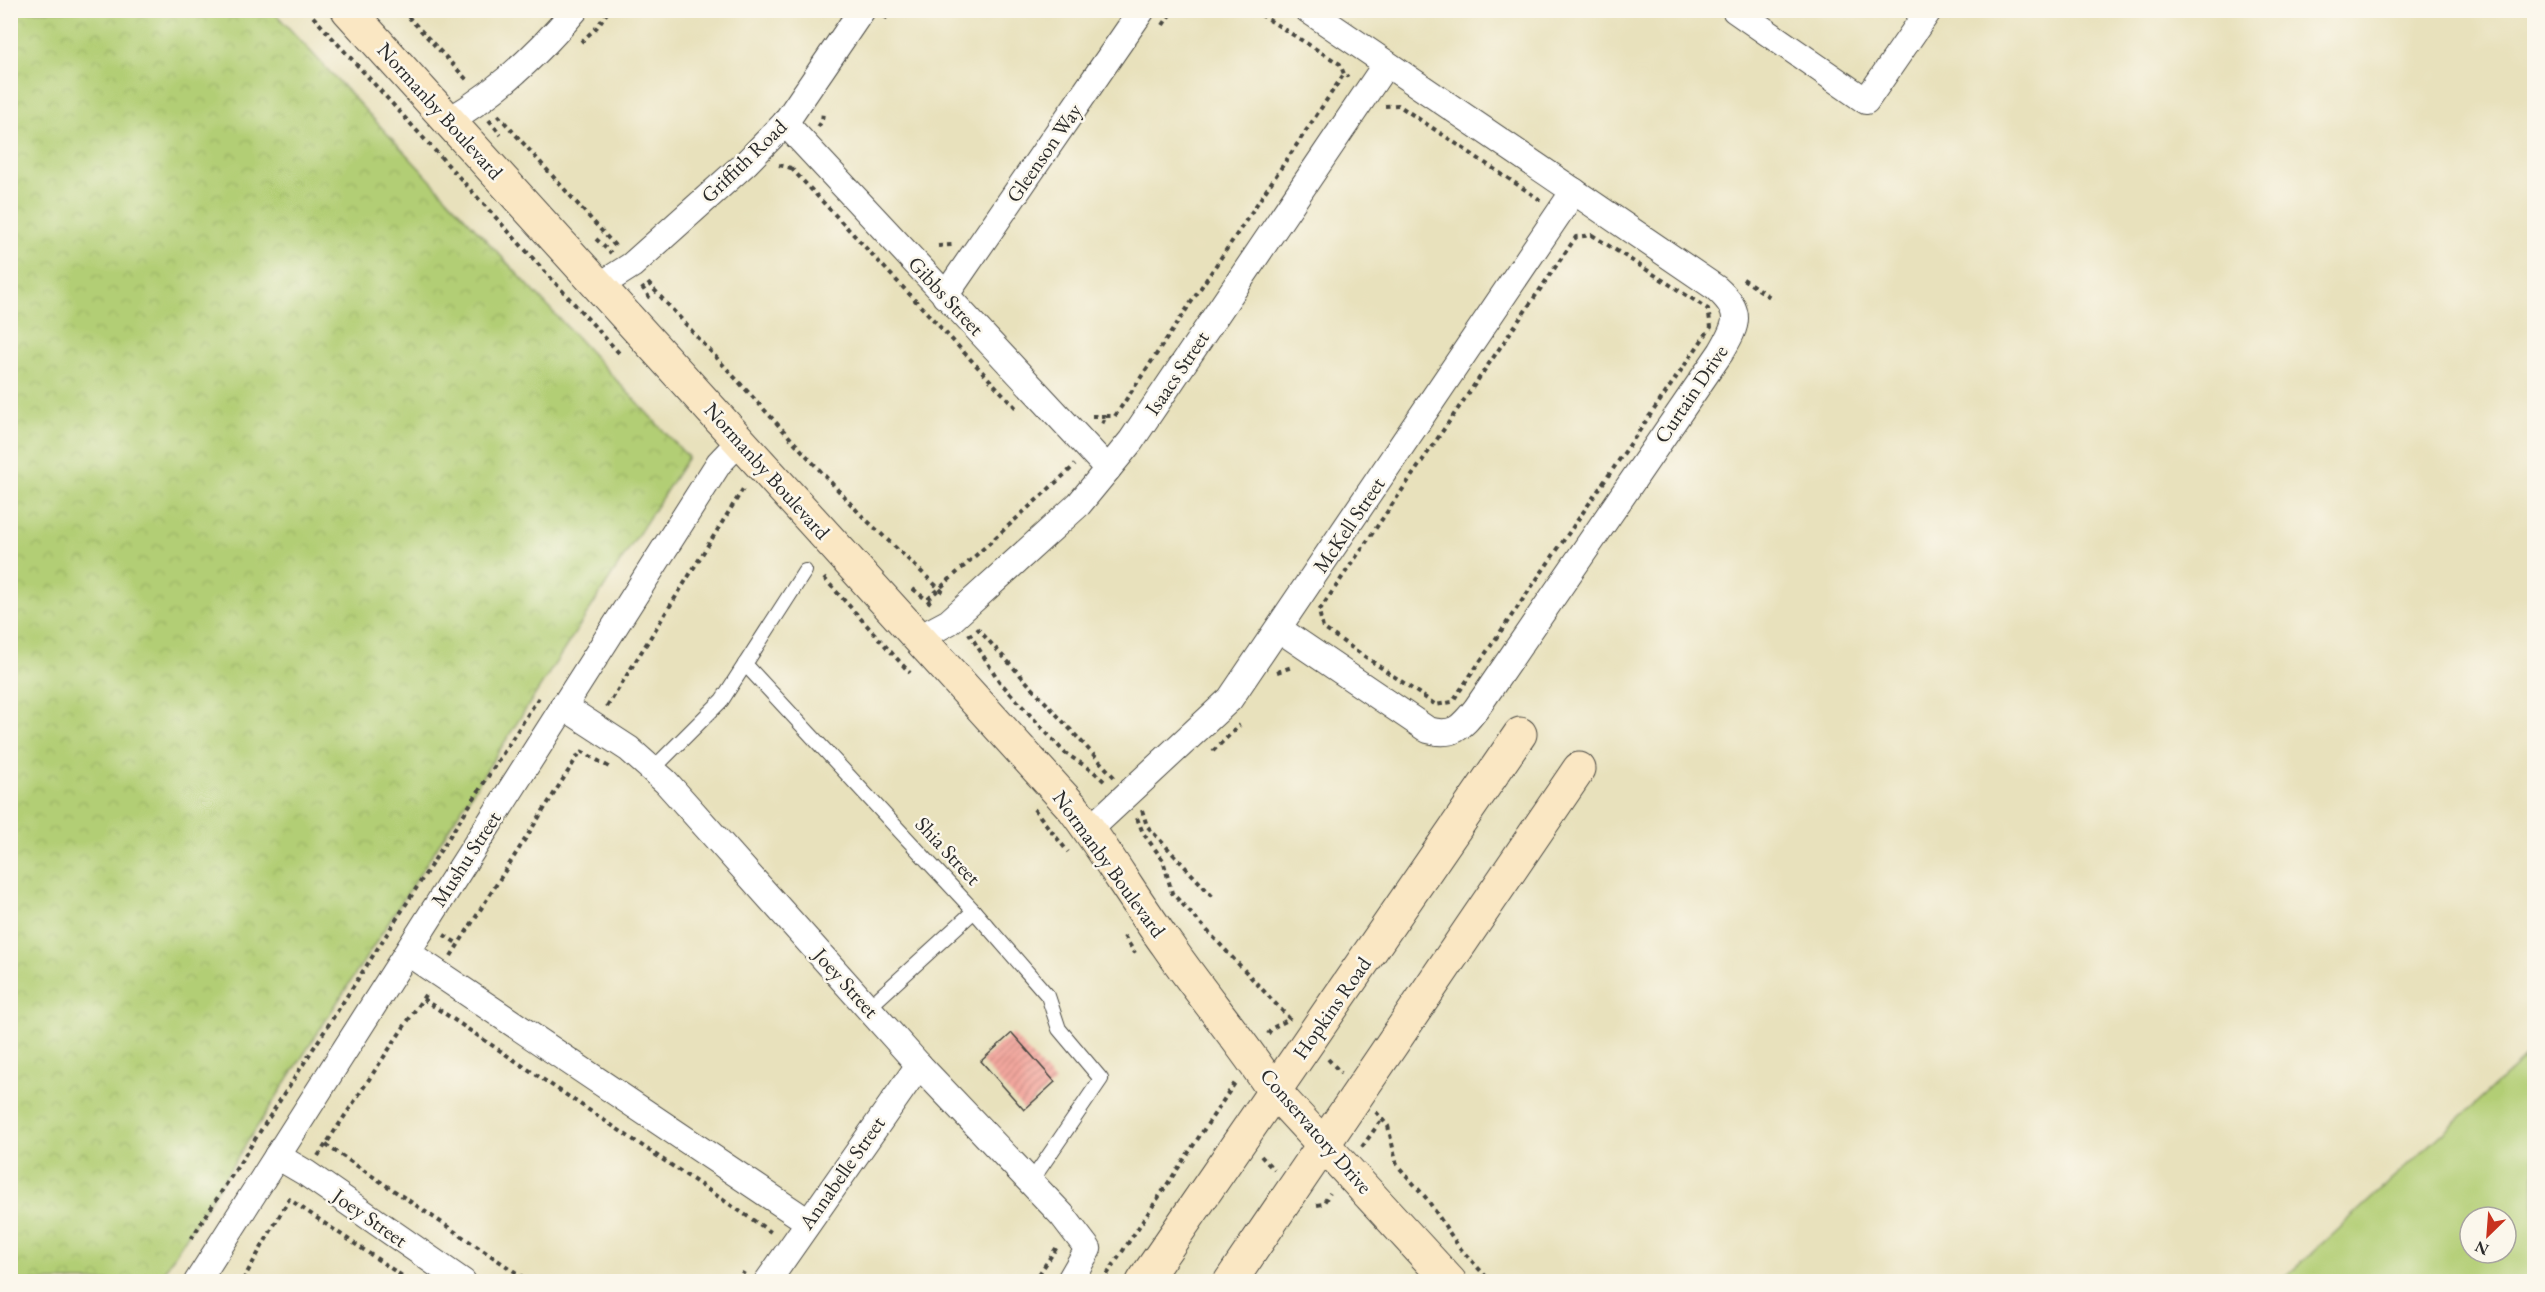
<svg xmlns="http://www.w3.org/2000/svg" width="2545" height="1292" viewBox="0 0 2545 1292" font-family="'EB Garamond',serif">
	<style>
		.grass { fill: #b2ce74; stroke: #6e7c50; stroke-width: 1.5; fill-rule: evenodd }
		.park { fill: url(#park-crowns); stroke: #6e7c50; stroke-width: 1.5 }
		.building { fill: url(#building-hatch) }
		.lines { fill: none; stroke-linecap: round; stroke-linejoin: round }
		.lane-casing { stroke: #474641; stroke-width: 16 }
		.street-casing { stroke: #474641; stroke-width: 28 }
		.secondary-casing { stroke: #474641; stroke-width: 35 }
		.path { stroke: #474641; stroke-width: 4; stroke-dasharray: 4.5 4.5; stroke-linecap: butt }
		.lane { stroke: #fff; stroke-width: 14 }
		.street { stroke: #fff; stroke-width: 26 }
		.secondary { stroke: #fae7c3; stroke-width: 33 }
		.labels { text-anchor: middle; stroke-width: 5; stroke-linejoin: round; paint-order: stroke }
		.street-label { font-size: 21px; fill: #2b2b2b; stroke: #fbf7ec }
	</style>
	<defs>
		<pattern id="park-crowns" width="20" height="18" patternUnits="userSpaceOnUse" patternTransform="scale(1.5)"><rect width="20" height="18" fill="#b2ce74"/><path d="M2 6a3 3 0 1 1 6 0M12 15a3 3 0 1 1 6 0" fill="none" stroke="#99b165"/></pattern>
		<pattern id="building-hatch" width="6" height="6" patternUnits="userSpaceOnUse" patternTransform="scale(1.5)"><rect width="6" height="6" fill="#f3a79e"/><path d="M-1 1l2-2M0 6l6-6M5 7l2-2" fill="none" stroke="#c58881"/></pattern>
	</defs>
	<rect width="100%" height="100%" fill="#fbf7ec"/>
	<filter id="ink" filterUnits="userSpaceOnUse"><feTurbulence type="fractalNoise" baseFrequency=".0167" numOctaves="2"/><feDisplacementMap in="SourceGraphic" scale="12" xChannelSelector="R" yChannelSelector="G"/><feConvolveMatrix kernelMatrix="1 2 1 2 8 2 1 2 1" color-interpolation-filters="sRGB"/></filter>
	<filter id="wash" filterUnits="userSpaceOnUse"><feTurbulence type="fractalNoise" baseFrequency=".008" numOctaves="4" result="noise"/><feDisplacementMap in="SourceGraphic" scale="24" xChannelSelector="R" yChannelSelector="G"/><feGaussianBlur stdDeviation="1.35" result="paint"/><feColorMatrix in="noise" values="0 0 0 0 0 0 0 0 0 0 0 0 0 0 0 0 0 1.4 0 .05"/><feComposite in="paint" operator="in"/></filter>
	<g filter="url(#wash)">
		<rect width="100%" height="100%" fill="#e8e1bc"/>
		<!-- grass -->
		<path class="grass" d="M2534 1050V1281H2281ZM2470 1217H2506V1253H2470Z"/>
		<!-- park -->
		<path class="park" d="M10 11H273L688 457 158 1281H11Z"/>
		<g id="blocks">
			<!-- building -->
			<path class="building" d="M1012 1033 1055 1082 1024 1110 981 1061Z"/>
		</g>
	</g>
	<g filter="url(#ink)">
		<use href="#blocks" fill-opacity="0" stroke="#474641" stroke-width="1.5"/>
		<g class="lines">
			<!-- lane casing -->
			<g class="lane-casing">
				<g id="lane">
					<path d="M745 664 974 911 1048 996 1059 1029 1101 1079 1030 1183"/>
					<path d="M652 770 722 700 805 571"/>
					<path d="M868 1008 974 911"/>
				</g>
			</g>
			<!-- street casing -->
			<g class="street-casing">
				<g id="street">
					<path d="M1735 10 1866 101 1929 10"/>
					<path d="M448 121C496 93 540 52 575 10"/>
					<path d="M785 123 1108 469"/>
					<path d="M599 286 632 265 747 162 785 123 862 10"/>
					<path d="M945 296 1142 10"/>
					<path d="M1279 629 1428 730C1453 737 1461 728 1476 709L1721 352C1738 323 1743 312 1716 288L1308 10"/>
					<path d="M919 638 949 622 1079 504 1131 441 1386 64"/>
					<path d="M563 706 629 749 666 782 919 1065 1062 1215 1088 1249 1069 1282"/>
					<path d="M1089 830 1230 699 1574 191"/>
					<path d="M408 953 807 1221"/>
					<path d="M277 1156 306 1173 463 1282"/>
					<path d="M197 1282 719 463 740 441"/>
					<path d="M767 1282 919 1065"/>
				</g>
			</g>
			<!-- secondary casing -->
			<g class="secondary-casing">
				<g id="secondary">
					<path d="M348 10 1074 809C1107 853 1135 901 1168 946 1202 995 1241 1041 1274 1091L1450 1282"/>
					<path d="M1143 1282 1520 734"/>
					<path d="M1230 1282 1579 769"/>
				</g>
			</g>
			<!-- path -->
			<g class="path">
				<path d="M307 10 619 353"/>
				<path d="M402 10 467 80"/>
				<path d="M1253 10 1340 64 1344 74"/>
				<path d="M885 19 890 10"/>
				<path d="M1163 25 1173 10"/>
				<path d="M581 42 597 27 609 10"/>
				<path d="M1385 106 1398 105 1539 199 1540 198"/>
				<path d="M498 115 617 248"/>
				<path d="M489 120 501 135"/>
				<path d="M818 127 822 121 823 112"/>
				<path d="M779 165 791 168 792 166"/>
				<path d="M791 168 1018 410"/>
				<path d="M1592 235 1708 309 1711 327 1452 702 1436 705 1323 628 1319 611 1576 237Z"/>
				<path d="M596 239 611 253"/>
				<path d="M938 246 952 245"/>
				<path d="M1743 279 1773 299"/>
				<path d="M648 283 860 514 945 594"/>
				<path d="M642 287 651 300"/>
				<path d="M1092 416H1106L1101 426"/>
				<path d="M1106 416H1115L1344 74 1348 77"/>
				<path d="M824 578 910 673"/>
				<path d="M913 589 933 605"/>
				<path d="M928 599 1075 465"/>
				<path d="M977 628 1114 777"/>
				<path d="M969 633 999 681 1065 753 1093 771 1106 783"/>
				<path d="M1277 672 1292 667"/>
				<path d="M607 707 743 489 744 490"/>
				<path d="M1213 751 1240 725"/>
				<path d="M1034 809 1068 852"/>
				<path d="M1142 810 1147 826 1213 897"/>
				<path d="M1137 818 1143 833 1163 860 1172 893 1289 1018 1292 1015"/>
				<path d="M444 935 458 944"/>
				<path d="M1124 936 1135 953"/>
				<path d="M451 956 581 751 611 768"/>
				<path d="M423 999 771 1232"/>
				<path d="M1268 1034 1272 1028 1290 1019"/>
				<path d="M1328 1059 1341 1073"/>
				<path d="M1376 1112 1388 1126 1397 1165 1427 1199 1459 1247 1491 1282"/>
				<path d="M326 1145 530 1282"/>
				<path d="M1362 1147 1382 1119"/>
				<path d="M318 1156 427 992"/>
				<path d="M1261 1156 1274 1170"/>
				<path d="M1317 1205 1323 1204 1330 1193"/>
				<path d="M191 1239 541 694"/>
				<path d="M243 1280 289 1199 411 1282"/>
				<path d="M738 1282 744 1272"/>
				<path d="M1034 1282 1057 1247"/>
				<path d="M1102 1282 1235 1083"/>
			</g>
			<!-- lane -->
			<use href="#lane" class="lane"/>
			<!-- street -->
			<use href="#street" class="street"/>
			<!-- secondary -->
			<use href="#secondary" class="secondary"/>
		</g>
	</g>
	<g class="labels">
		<!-- street labels -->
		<g class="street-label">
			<text transform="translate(440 111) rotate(48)" y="7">Normanby Boulevard</text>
			<text transform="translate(1044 153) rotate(-55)" y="7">Gleenson Way</text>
			<text transform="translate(744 161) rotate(-44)" y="7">Griffith Road</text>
			<text transform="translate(946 296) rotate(47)" y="7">Gibbs Street</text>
			<text transform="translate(1177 373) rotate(-56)" y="7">Isaacs Street</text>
			<text transform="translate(1691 394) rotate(-56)" y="7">Curtain Drive</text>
			<text transform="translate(767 471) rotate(48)" y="7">Normanby Boulevard</text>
			<text transform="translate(1349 525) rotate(-56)" y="7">McKell Street</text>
			<text transform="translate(948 851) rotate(47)" y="7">Shia Street</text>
			<text transform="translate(466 859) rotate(-57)" y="7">Mushu Street</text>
			<text transform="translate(1109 864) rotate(54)" y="7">Normanby Boulevard</text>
			<text transform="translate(846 983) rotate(48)" y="7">Joey Street</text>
			<text transform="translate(1332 1008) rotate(-55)" y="7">Hopkins Road</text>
			<text transform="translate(1316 1131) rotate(49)" y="7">Conservatory Drive</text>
			<text transform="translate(842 1173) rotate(-55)" y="7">Annabelle Street</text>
			<text transform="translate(370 1218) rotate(35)" y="7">Joey Street</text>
		</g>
	</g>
	<!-- margin -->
	<rect width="2545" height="1292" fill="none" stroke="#fbf7ec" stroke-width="36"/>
	<!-- north arrow -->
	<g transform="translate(2488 1235) rotate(205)"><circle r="28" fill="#fbf7ec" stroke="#a8a59f" stroke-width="1.5"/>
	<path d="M0-4.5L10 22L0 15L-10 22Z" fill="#c8321e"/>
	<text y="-9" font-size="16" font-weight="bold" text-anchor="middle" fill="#2b2b2b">N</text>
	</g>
</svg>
